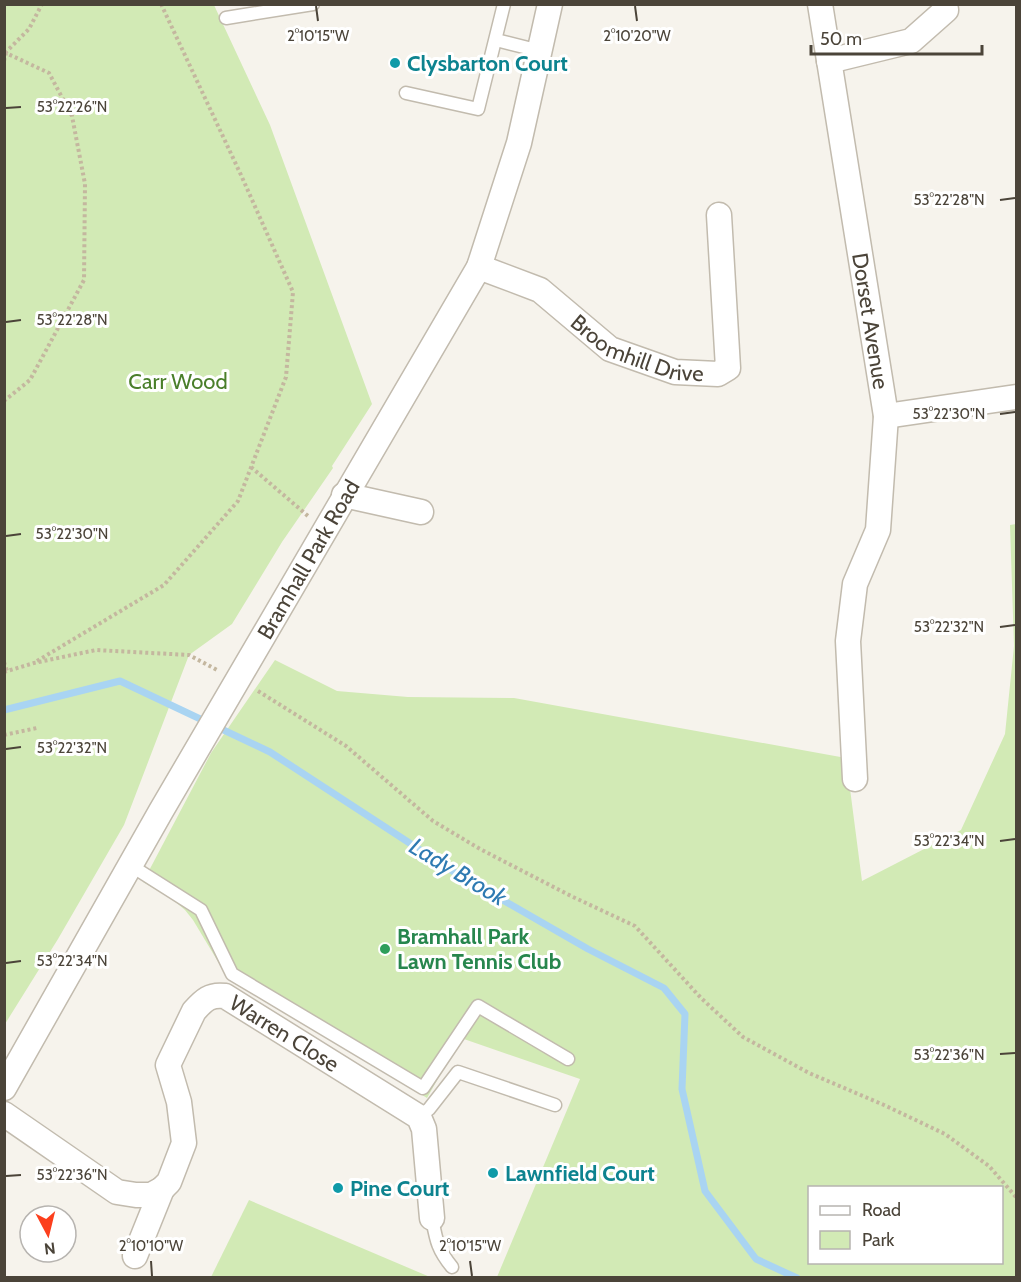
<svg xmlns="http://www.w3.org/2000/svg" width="1021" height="1282" viewBox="0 0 1021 1282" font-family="Cabin,sans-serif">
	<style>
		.green { fill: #d2eab5; fill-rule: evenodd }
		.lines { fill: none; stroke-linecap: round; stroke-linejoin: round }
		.stream { stroke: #a9d4f2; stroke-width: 7 }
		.lane-casing { stroke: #c2bbae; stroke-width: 15 }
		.street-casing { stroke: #c2bbae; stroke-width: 27 }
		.path { stroke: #c4b79f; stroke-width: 4; stroke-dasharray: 3 3; stroke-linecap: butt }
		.lane { stroke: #fff; stroke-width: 12 }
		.street { stroke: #fff; stroke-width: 24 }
		.ticks { fill: none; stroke: #4b4439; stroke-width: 2 }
		.culture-dot { fill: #0f9aa8; stroke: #fff; stroke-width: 2 }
		.leisure-dot { fill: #2e9e5b; stroke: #fff; stroke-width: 2 }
		.labels { text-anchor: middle; stroke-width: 6; stroke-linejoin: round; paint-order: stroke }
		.culture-label { font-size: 22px; font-weight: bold; fill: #0d838f; stroke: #fff; text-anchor: start }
		.street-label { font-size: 22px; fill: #4b4439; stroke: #fff }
		.park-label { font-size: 22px; fill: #4a7f2a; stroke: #fff }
		.leisure-label { font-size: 22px; font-weight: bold; fill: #27864d; stroke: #fff; text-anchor: start }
		.water-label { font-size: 24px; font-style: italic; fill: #2e7ab2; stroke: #fff }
		.ticks-label { font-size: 15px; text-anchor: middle; fill: #4b4439; stroke: #fff; stroke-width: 6; stroke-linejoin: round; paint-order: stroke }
	</style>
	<rect width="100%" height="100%" fill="#f6f3ec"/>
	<!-- green -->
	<g class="green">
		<path d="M5 5H214L270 125 372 404 332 466 333 468 282 542 232 624 189 655 124 825 58 939 5 1024Z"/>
		<path d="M1016 524V1277H497L580 1079 461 1038 427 1098 226 975 193 920 185 910 172 899 143 882 211 753 275 660 337 691 408 697 514 698 846 758 862 881 961 830 1005 734 1014 646 1010 525ZM810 1188H1002V1262H810Z"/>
		<path d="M249 1200 430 1277H211Z"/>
	</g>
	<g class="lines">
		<!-- stream -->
		<path class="stream" d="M4 710 120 681 270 752 454 872 588 949 664 988 685 1014 682 1089 705 1191 756 1259 797 1278"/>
		<!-- lane casing -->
		<g class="lane-casing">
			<g id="lane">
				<path d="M226 18 313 4"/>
				<path d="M496 40 540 51"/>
				<path d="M406 93 478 109 504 4"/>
				<path d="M130 865 201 910 232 974 423 1088 478 1006 568 1059"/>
				<path d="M419 1117 429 1109 458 1072 555 1105"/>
				<path d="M432 1218C436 1239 437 1249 452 1267"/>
			</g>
		</g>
		<!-- street casing -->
		<g class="street-casing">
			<g id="street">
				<path id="s1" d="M820 4 886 416 878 530 855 584 848 641 855 779"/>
				<path d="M829 61 911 41 946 10 945 4"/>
				<path id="s2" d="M479 267 540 290 610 349 675 372 718 374 728 368 719 215"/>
				<path d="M886 416 1016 397"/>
				<path d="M344 495 421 512"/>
				<path id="s3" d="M4 1088 161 811 479 267 519 143 550 4"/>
				<path id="s4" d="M4 1114 117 1192 136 1195H151L162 1189 169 1182 184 1143 179 1102 168 1065 194 1011C204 1000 210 994 225 996L419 1117 424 1129 432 1218"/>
				<path d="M135 1256 162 1189"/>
			</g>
		</g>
		<!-- path -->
		<g class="path">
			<path d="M5 53 29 29 42 4"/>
			<path d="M4 61 6 53 49 73 72 116 85 184 84 280 30 380 4 401"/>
			<path d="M251 467 308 516"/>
			<path d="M37 661 164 585 238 501 286 377 293 292 241 175 161 4"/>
			<path d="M4 662 7 671"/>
			<path d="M4 672 34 663 96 650 189 655 219 671"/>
			<path d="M258 691 346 746 433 821 480 849 571 896 635 926 701 998 743 1037 809 1073 884 1105 945 1134 989 1166 1016 1197"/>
			<path d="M4 735 37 728"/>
		</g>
		<!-- lane -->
		<use href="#lane" class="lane"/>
		<!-- street -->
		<use href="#street" class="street"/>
	</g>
	<!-- ticks -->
	<path class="ticks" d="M316 6 318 21M635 6 637 21M6 108 21 107M1000 200 1015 198M6 322 21 320M1000 414 1015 412M6 536 21 534M1000 627 1015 625M6 749 21 747M1000 841 1015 839M6 963 21 961M1000 1054 1015 1053M6 1176 21 1175M151 1261 152 1276M470 1261 472 1276"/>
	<!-- markers -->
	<g class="culture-dot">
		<circle cx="395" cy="63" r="6"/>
		<circle cx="493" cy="1173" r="6"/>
		<circle cx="338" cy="1188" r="6"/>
	</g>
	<circle class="leisure-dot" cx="385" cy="949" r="6"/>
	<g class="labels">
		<!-- culture labels -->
		<g class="culture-label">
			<text x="407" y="71">Clysbarton Court</text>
			<text x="505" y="1181">Lawnfield Court</text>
			<text x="350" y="1196">Pine Court</text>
		</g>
		<!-- street labels -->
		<g class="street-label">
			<text dy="8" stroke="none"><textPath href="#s1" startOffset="321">Dorset Avenue</textPath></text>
			<text dy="8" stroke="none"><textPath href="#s2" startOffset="182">Broomhill Drive</textPath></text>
			<text dy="8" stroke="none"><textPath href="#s3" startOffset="610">Bramhall Park Road</textPath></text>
			<text dy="8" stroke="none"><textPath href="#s4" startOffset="482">Warren Close</textPath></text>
		</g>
		<!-- park labels -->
		<g class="park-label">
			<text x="178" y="389">Carr Wood</text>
		</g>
		<!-- leisure labels -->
		<g class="leisure-label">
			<text x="397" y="944">Bramhall Park<tspan x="397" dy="25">Lawn Tennis Club</tspan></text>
		</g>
		<!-- water labels -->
		<g class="water-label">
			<text transform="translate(458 872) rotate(31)" y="8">Lady Brook</text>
		</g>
	</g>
	<g class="ticks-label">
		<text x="318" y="41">2°10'15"W</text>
		<text x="637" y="41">2°10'20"W</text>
		<text x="72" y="112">53°22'26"N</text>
		<text x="949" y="205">53°22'28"N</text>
		<text x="72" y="325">53°22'28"N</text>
		<text x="949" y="419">53°22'30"N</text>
		<text x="72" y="539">53°22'30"N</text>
		<text x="949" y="632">53°22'32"N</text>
		<text x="72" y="753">53°22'32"N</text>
		<text x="949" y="846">53°22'34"N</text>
		<text x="72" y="966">53°22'34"N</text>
		<text x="949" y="1060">53°22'36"N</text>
		<text x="72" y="1180">53°22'36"N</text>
		<text x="151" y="1251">2°10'10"W</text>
		<text x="470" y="1251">2°10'15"W</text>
	</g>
	<!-- border -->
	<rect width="1021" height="1282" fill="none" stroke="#4b4439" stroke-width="12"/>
	<!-- legend -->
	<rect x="808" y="1186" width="195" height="78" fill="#ffffff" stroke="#b7b4b0" stroke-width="1.5"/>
	<rect x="820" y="1206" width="30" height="9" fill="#ffffff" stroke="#b7b4b0" stroke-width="1.5"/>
	<text x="862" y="1216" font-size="18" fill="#4b4439">Road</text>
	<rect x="820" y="1231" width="30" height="18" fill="#d2eab5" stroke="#b7b4b0" stroke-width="1.5"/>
	<text x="862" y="1246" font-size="18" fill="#4b4439">Park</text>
	<!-- north arrow -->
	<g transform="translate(48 1234) rotate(173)"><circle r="28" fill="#ffffff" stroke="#b7b4b0" stroke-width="1.5"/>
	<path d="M0-4.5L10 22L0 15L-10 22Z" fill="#fc3f1d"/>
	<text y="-9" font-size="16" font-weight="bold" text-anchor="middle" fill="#4b4439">N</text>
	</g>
	<!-- scale -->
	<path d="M811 45v9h171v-9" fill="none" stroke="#4b4439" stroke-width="3"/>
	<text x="820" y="45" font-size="18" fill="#4b4439" stroke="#ffffff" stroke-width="4.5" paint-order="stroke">50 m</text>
</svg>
